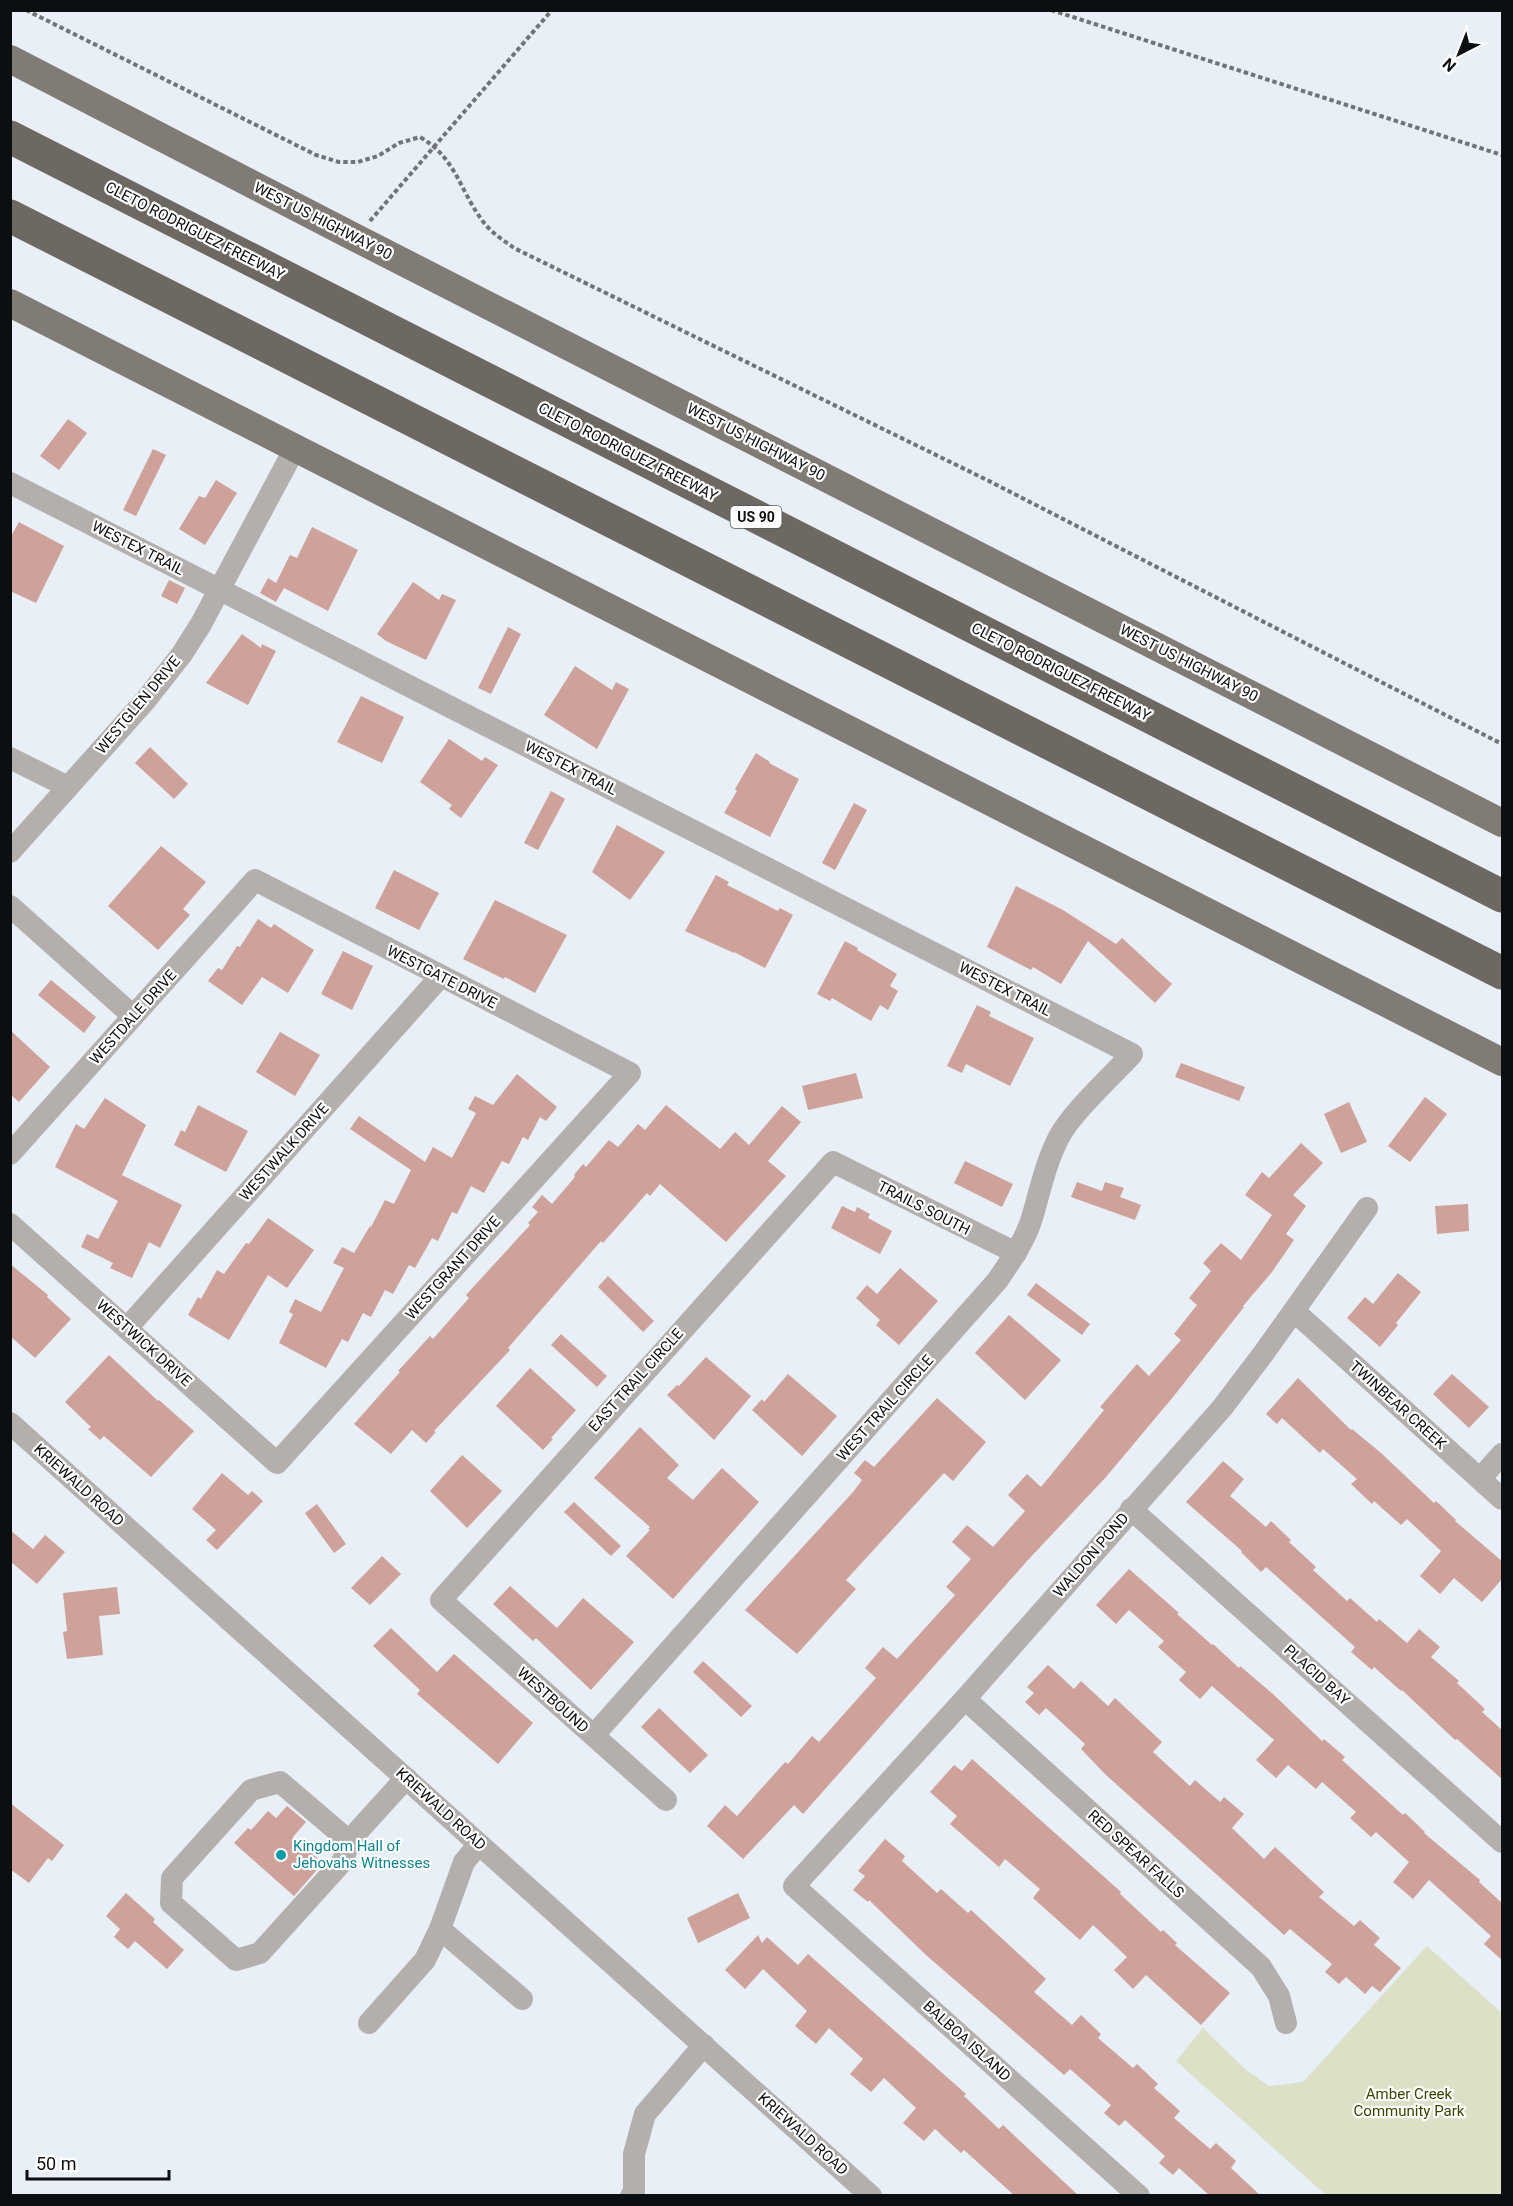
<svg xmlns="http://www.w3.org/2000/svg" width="1513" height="2206" viewBox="0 0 1513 2206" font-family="Roboto,sans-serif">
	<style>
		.green { fill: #dbe0c7 }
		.building { fill: #cea29b }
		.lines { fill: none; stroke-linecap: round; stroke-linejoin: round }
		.path { stroke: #6f7478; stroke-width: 4; stroke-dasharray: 4.5 3; stroke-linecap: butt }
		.minor { stroke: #b2afac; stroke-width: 22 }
		.major { stroke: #807b75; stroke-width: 28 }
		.highway { stroke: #6e6862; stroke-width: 33 }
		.culture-dot { fill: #0f9aa8; stroke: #fff; stroke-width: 2 }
		.labels { text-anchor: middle; stroke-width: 4.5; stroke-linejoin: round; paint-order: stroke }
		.shield { fill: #fff; stroke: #555758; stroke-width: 1.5 }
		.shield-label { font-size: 14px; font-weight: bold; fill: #0c0f11 }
		.street-label { font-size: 15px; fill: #0c0f11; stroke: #fff }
		.culture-label { font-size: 15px; fill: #0d838f; stroke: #fff; text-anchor: start }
		.park-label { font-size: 15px; fill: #3d4300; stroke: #fff }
	</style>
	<rect width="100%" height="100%" fill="#e8eff6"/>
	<!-- green -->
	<path class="green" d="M1427 1946 1502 2013V2195H1326L1176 2061 1203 2028 1246 2070 1269 2086 1303 2082Z"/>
	<!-- building -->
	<g class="building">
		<path d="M68 419 87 433 59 470 40 456Z"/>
		<path d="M153 449 166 455 136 516 123 510Z"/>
		<path d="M216 480 237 493 205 545 179 529 199 496 205 498Z"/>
		<path d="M19 522 64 546 36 603 10 591V538Z"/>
		<path d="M312 527 358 550 328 611 284 588 276 602 260 593 268 578 276 583 290 555 297 558Z"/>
		<path d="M169 580 185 588 177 604 161 596Z"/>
		<path d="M413 582 439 600 442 594 456 600 426 660 386 641 377 634Z"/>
		<path d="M508 627 521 634 491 694 478 688Z"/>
		<path d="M242 634 261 648 262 644 276 651 248 705 206 683Z"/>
		<path d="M575 666 612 690 616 682 629 689 597 749 544 715Z"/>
		<path d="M361 696 404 717 382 763 337 742Z"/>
		<path d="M449 739 482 761 485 757 498 765 461 818 449 809 452 805 420 782Z"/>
		<path d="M150 747 188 784 174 799 135 763Z"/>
		<path d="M756 753 770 762 769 763 799 779 770 837 724 813 737 791 735 789Z"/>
		<path d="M551 791 565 799 538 850 524 843Z"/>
		<path d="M854 803 867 810 835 870 822 863Z"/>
		<path d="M617 825 665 852 630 900 592 872Z"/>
		<path d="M161 846 206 882 183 909 190 915 158 950 108 906Z"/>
		<path d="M394 870 439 893 419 930 375 908Z"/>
		<path d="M716 875 729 882 727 885 778 911 780 908 793 915 765 968 734 952V953L685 931Z"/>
		<path d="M1016 886 1063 910 1116 944 1122 938 1172 984 1155 1003 1088 941 1061 984 1033 967 1031 970 987 947Z"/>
		<path d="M495 900 567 935 535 993 505 977 504 979 463 959Z"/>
		<path d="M258 919 271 928 274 924 314 950 288 993 262 977 242 1005 208 981 218 968 222 970 237 946 240 947Z"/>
		<path d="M845 941 858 948 857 950 897 974 890 986 898 991 888 1010 880 1005 871 1021 832 998 830 1001 817 994Z"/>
		<path d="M343 951 373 966 352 1010 321 994Z"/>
		<path d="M51 980 96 1017 84 1033 38 995Z"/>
		<path d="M977 1005 991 1012 989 1016 1034 1038 1010 1086 966 1064 962 1073 947 1066Z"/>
		<path d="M10 1030 50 1067 19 1102 10 1094Z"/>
		<path d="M280 1032 320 1055 295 1096 256 1072Z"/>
		<path d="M1181 1063 1245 1087 1239 1101 1175 1077Z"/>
		<path d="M856 1073 863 1098 808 1110 802 1086Z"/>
		<path d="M517 1074 557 1107 546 1121 540 1117 528 1140 523 1137 509 1164 502 1161 484 1193 471 1186 457 1214 452 1212 438 1241 432 1238 415 1268 409 1265 393 1294 385 1290 371 1317 363 1313 348 1342 342 1339 326 1368 279 1343 293 1314 289 1312 295 1299 321 1312 344 1268 333 1263 342 1247 354 1253 370 1226 371 1227 385 1200 394 1204 411 1170 350 1129 359 1116 425 1162 433 1147 452 1158 476 1113 468 1109 475 1096 493 1105Z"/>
		<path d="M1425 1097 1447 1114 1410 1162 1388 1146Z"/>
		<path d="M105 1098 146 1125 122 1175 182 1205 160 1248 149 1242 132 1278 110 1268 113 1263 81 1247 87 1234 98 1239 118 1201 55 1167 76 1124 84 1129Z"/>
		<path d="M1349 1102 1367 1142 1341 1153 1324 1114Z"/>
		<path d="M198 1105 248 1131 226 1172 174 1145 181 1130 185 1132Z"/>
		<path d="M666 1105 720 1149 735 1132 749 1145 782 1106 801 1122 768 1161 786 1176 726 1242 660 1184 650 1196 647 1193 603 1243 601 1241 508 1348 510 1350 434 1431 436 1432 426 1443 412 1430 391 1454 354 1424 400 1372 398 1371 430 1336 433 1339 469 1298 466 1295 530 1225 528 1223 538 1212 532 1207 542 1195 552 1204 575 1177 574 1175 583 1164 586 1167 609 1140 618 1147 638 1124 645 1130Z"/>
		<path d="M1301 1143 1323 1163 1293 1195 1306 1206 1286 1234 1294 1240 1272 1272 1243 1306 1244 1307 1173 1397 1106 1477 1027 1561 803 1814 794 1805 743 1859 707 1826 725 1805 737 1816 785 1762 788 1764 812 1736 819 1742 876 1678 865 1668 883 1647 897 1659 955 1595 946 1587 971 1559 952 1542 967 1525 993 1547 1025 1511 1008 1495 1027 1474 1041 1487 1104 1410 1100 1407 1137 1364 1149 1376 1181 1340 1174 1334 1197 1305 1189 1298 1211 1271 1203 1263 1221 1243 1241 1260 1272 1215 1245 1195 1262 1172 1269 1178Z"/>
		<path d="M965 1161 1013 1184 1002 1207 954 1183Z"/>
		<path d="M1077 1182 1102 1191 1105 1182 1124 1188 1120 1197 1141 1205 1135 1220 1071 1197Z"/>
		<path d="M1468 1204 1469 1231 1437 1234 1435 1206Z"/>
		<path d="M842 1206 855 1212 857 1207 870 1214 868 1218 892 1231 880 1254 831 1228Z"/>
		<path d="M268 1218 314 1250 287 1288 268 1275 229 1340 188 1315 198 1297 201 1299 217 1270 224 1274 246 1243 249 1244Z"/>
		<path d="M10 1264 48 1295 47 1297 71 1319 35 1358 10 1336Z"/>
		<path d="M900 1268 938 1301 899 1345 876 1325 880 1320 856 1298 867 1285 877 1294Z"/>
		<path d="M1398 1273 1421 1292 1396 1323 1398 1325 1380 1347 1347 1318 1365 1297 1373 1304Z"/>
		<path d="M608 1276 654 1321 643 1332 598 1287Z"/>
		<path d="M1036 1283 1090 1324 1082 1335 1027 1295Z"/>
		<path d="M1009 1315 1061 1360 1025 1400 975 1353Z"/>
		<path d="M561 1334 607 1376 597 1387 551 1345Z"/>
		<path d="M109 1355 158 1401 159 1400 194 1431 151 1477 104 1436 100 1440 88 1429 91 1427 65 1402Z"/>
		<path d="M706 1357 751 1396 714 1440 667 1395 677 1385 679 1386Z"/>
		<path d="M530 1368 576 1410 551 1438 553 1439 543 1450 496 1406Z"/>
		<path d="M788 1374 837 1416 802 1456 752 1410 762 1399 764 1402Z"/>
		<path d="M1452 1374 1489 1407 1469 1428 1433 1394Z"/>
		<path d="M1298 1378 1351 1430 1352 1429 1381 1453 1434 1503 1436 1501 1456 1520 1455 1521 1503 1562V1578L1482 1602 1454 1578 1440 1594 1420 1576 1441 1551 1407 1519 1401 1525 1374 1501 1372 1504 1351 1484 1357 1479 1323 1449 1320 1453 1282 1418 1277 1424 1266 1414Z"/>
		<path d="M937 1398 986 1442 953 1481 944 1473 846 1580 856 1589 797 1654 745 1610 853 1492 862 1480 854 1473 865 1460 874 1467Z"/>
		<path d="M640 1427 679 1465 667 1478 693 1500 722 1468 759 1502 673 1599 626 1556 650 1530 648 1529 650 1527 594 1478Z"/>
		<path d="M462 1455 502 1491 467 1528 430 1491Z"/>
		<path d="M1223 1461 1244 1479 1230 1496 1266 1527 1271 1521 1291 1540 1289 1542 1316 1567 1313 1570 1347 1601 1350 1598 1377 1622 1379 1619 1407 1643 1419 1629 1440 1647 1431 1657 1459 1681 1457 1683 1485 1709 1482 1712 1503 1731V1780L1457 1739 1455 1740 1402 1690 1401 1691 1374 1667 1372 1670 1351 1652 1355 1647 1266 1567 1261 1572 1241 1552 1242 1551 1186 1502Z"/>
		<path d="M222 1473 248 1495 252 1491 263 1501 217 1550 206 1540 216 1530 192 1509Z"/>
		<path d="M574 1502 621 1546 611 1556 564 1512Z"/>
		<path d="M317 1504 346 1544 334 1553 305 1513Z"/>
		<path d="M10 1530 33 1549 45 1535 65 1552 37 1584 10 1561Z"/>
		<path d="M382 1556 401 1574 370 1605 351 1588Z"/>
		<path d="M1129 1569 1179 1613 1177 1614 1212 1645 1213 1644 1239 1668 1240 1666 1274 1695 1322 1741 1324 1739 1345 1757 1342 1760 1403 1815 1405 1813 1425 1832 1424 1833 1480 1880 1479 1882 1503 1904V1961L1484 1944 1491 1936 1429 1880 1413 1899 1393 1882 1409 1862 1376 1832 1371 1837 1350 1818 1356 1812 1322 1782 1316 1789 1288 1765 1276 1778 1256 1760 1274 1740 1212 1686 1200 1699 1179 1680 1186 1672 1158 1647 1164 1641 1129 1610 1116 1624 1096 1605Z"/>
		<path d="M510 1586 557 1628 583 1598 634 1642 591 1690 536 1638 533 1641 493 1604Z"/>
		<path d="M117 1587 120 1614 99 1616 103 1655 67 1659 63 1632 67 1631 63 1593Z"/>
		<path d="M391 1628 437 1672 454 1654 533 1723 498 1764 417 1694 420 1690 373 1646Z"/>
		<path d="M703 1661 752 1706 741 1717 693 1672Z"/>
		<path d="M1048 1665 1074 1689 1081 1681 1108 1706 1115 1698 1162 1742 1153 1752 1190 1786 1195 1780 1220 1802 1224 1797 1244 1814 1232 1828 1264 1859 1275 1847 1324 1892 1319 1897 1354 1926 1360 1920 1380 1938 1374 1945 1401 1968 1380 1992 1372 1986 1365 1994 1346 1977 1339 1984 1325 1972 1332 1964 1290 1929 1284 1935 1106 1775 1081 1749 1085 1744 1046 1708 1039 1715 1025 1702 1034 1693 1027 1687Z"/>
		<path d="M659 1708 708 1755 690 1773 641 1727Z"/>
		<path d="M972 1759 1121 1892 1120 1894 1161 1932 1163 1930 1177 1943 1175 1945 1230 1993 1201 2025 1146 1975 1133 1989 1114 1970 1127 1957 1093 1925 1080 1940 1033 1898 1040 1889 1005 1859 999 1867 950 1824 957 1816 930 1792 954 1765 962 1771Z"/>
		<path d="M10 1803 64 1845 52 1861 48 1858 29 1883 10 1869Z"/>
		<path d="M287 1806 306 1822 293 1837 323 1863 294 1896 234 1843 248 1828 251 1830 268 1811 276 1818Z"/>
		<path d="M885 1839 905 1856 902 1861 937 1893 941 1889 968 1913 971 1910 1046 1979 1034 1992 1072 2025 1081 2015 1101 2034 1098 2038 1133 2068 1137 2064 1158 2084 1154 2088 1180 2111 1174 2118 1210 2149 1216 2143 1236 2161 1231 2168 1261 2196H1210L1179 2168 1173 2175 1159 2163 1165 2156 1125 2120 1119 2126 1104 2113 1111 2105 1070 2069 1064 2075 926 1955 869 1900 868 1902 853 1890 865 1876 858 1871Z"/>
		<path d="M126 1893 155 1919 153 1922 184 1950 167 1969 135 1941 128 1949 114 1937 120 1929 106 1916Z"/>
		<path d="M738 1893 750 1918 698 1943 687 1918Z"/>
		<path d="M758 1935 762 1943 767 1937 798 1965 808 1954 966 2094 964 2096 999 2129 1003 2125 1079 2196H1015L964 2150 961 2153 935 2129 924 2141 903 2123 916 2108 884 2078 871 2092 850 2074 863 2059 829 2028 816 2044 795 2026 807 2011 763 1969 745 1989 725 1970Z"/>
	</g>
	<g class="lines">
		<!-- path -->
		<g class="path">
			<path d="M26 10 316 155 339 162H358L378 156 399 143 420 137C456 158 459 189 482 220 490 232 503 240 514 248L987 480 1502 744"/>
			<path d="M1051 10 1502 155"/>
			<path d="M370 221 552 10"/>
		</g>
		<!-- minor -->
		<g class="minor">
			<path d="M10 483 1132 1054C1111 1077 1073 1111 1059 1137 1045 1164 1040 1192 1031 1221 1024 1242 1010 1262 997 1281L594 1735"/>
			<path d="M10 758 68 787"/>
			<path d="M10 852 145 701 182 654 201 624 295 448"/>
			<path d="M10 906 133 1016"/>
			<path d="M10 1154 255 880 630 1073 277 1463 10 1224"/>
			<path d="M1294 1311 1502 1499"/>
			<path d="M127 1328 441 976"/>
			<path d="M10 1423 871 2196"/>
			<path d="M1480 1479 1502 1454"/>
			<path d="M1131 1509 1502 1842"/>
			<path d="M965 1699 1261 1967 1279 1996 1286 2023"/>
			<path d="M666 1800 441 1600 833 1162 1016 1253"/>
			<path d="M349 1841 280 1782 251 1790 172 1878 171 1903 236 1960 260 1953 343 1861 349 1841 406 1778"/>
			<path d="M440 1929 522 1999"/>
			<path d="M369 2023 425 1960 440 1929 464 1862 479 1844"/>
			<path d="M631 2196 634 2192V2154L645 2114 704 2045"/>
			<path d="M1139 2196 794 1886 965 1699 1222 1408 1263 1354 1367 1208"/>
		</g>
		<!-- major -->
		<g class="major">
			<path d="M10 59 356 238 1502 823"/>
			<path d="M10 303 1502 1062"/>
		</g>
		<!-- highway -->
		<g class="highway">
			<path d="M10 137 1502 896"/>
			<path d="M10 216 1502 973"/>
		</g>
	</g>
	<!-- markers -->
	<circle class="culture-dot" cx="281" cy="1855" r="6"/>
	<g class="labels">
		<!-- shield labels -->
		<rect class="shield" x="730.5" y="506" width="51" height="22" rx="4.5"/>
		<g class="shield-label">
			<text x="756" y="522">US 90</text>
		</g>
		<!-- street labels -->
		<g class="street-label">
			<text transform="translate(323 221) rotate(27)" y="5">WEST US HIGHWAY 90</text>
			<text transform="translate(195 231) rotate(27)" y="5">CLETO RODRIGUEZ FREEWAY</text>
			<text transform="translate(756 442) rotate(27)" y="5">WEST US HIGHWAY 90</text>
			<text transform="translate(628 452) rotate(27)" y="5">CLETO RODRIGUEZ FREEWAY</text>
			<text transform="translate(138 548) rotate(27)" y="5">WESTEX TRAIL</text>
			<text transform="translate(1189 663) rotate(27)" y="5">WEST US HIGHWAY 90</text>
			<text transform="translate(1061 672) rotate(27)" y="5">CLETO RODRIGUEZ FREEWAY</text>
			<text transform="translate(138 705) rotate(-50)" y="5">WESTGLEN DRIVE</text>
			<text transform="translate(571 768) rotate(27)" y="5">WESTEX TRAIL</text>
			<text transform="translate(442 977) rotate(27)" y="5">WESTGATE DRIVE</text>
			<text transform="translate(1005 989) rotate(27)" y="5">WESTEX TRAIL</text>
			<text transform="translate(133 1017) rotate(-48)" y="5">WESTDALE DRIVE</text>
			<text transform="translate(284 1152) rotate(-48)" y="5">WESTWALK DRIVE</text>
			<text transform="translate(924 1208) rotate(27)" y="5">TRAILS SOUTH</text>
			<text transform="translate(453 1268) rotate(-48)" y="5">WESTGRANT DRIVE</text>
			<text transform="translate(144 1343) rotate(42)" y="5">WESTWICK DRIVE</text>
			<text transform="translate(636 1380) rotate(-48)" y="5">EAST TRAIL CIRCLE</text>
			<text transform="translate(1398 1405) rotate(42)" y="5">TWINBEAR CREEK</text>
			<text transform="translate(885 1408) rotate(-48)" y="5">WEST TRAIL CIRCLE</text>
			<text transform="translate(79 1485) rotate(42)" y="5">KRIEWALD ROAD</text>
			<text transform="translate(1091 1555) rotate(-49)" y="5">WALDON POND</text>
			<text transform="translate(1317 1675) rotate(42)" y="5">PLACID BAY</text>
			<text transform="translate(553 1700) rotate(42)" y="5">WESTBOUND</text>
			<text transform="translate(441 1809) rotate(42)" y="5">KRIEWALD ROAD</text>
			<text transform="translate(1136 1854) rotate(42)" y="5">RED SPEAR FALLS</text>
			<text transform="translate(967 2041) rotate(42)" y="5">BALBOA ISLAND</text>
			<text transform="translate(803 2134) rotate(42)" y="5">KRIEWALD ROAD</text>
		</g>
		<!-- culture labels -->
		<g class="culture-label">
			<text x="293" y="1851">Kingdom Hall of<tspan x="293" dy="17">Jehovahs Witnesses</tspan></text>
		</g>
		<!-- park labels -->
		<g class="park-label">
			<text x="1409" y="2099">Amber Creek<tspan x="1409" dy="17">Community Park</tspan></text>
		</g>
	</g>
	<!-- border -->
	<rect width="1513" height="2206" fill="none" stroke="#0c0f11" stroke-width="24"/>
	<!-- north arrow -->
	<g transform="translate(1459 54) rotate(222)" stroke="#ffffff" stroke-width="4.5" paint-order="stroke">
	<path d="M0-4.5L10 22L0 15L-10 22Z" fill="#0c0f11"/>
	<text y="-9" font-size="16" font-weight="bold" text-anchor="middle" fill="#0c0f11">N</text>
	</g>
	<!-- scale -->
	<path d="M27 2170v9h142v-9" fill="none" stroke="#0c0f11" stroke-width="3"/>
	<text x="36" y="2170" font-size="18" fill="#0c0f11" stroke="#ffffff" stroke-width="4.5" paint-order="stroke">50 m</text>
</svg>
